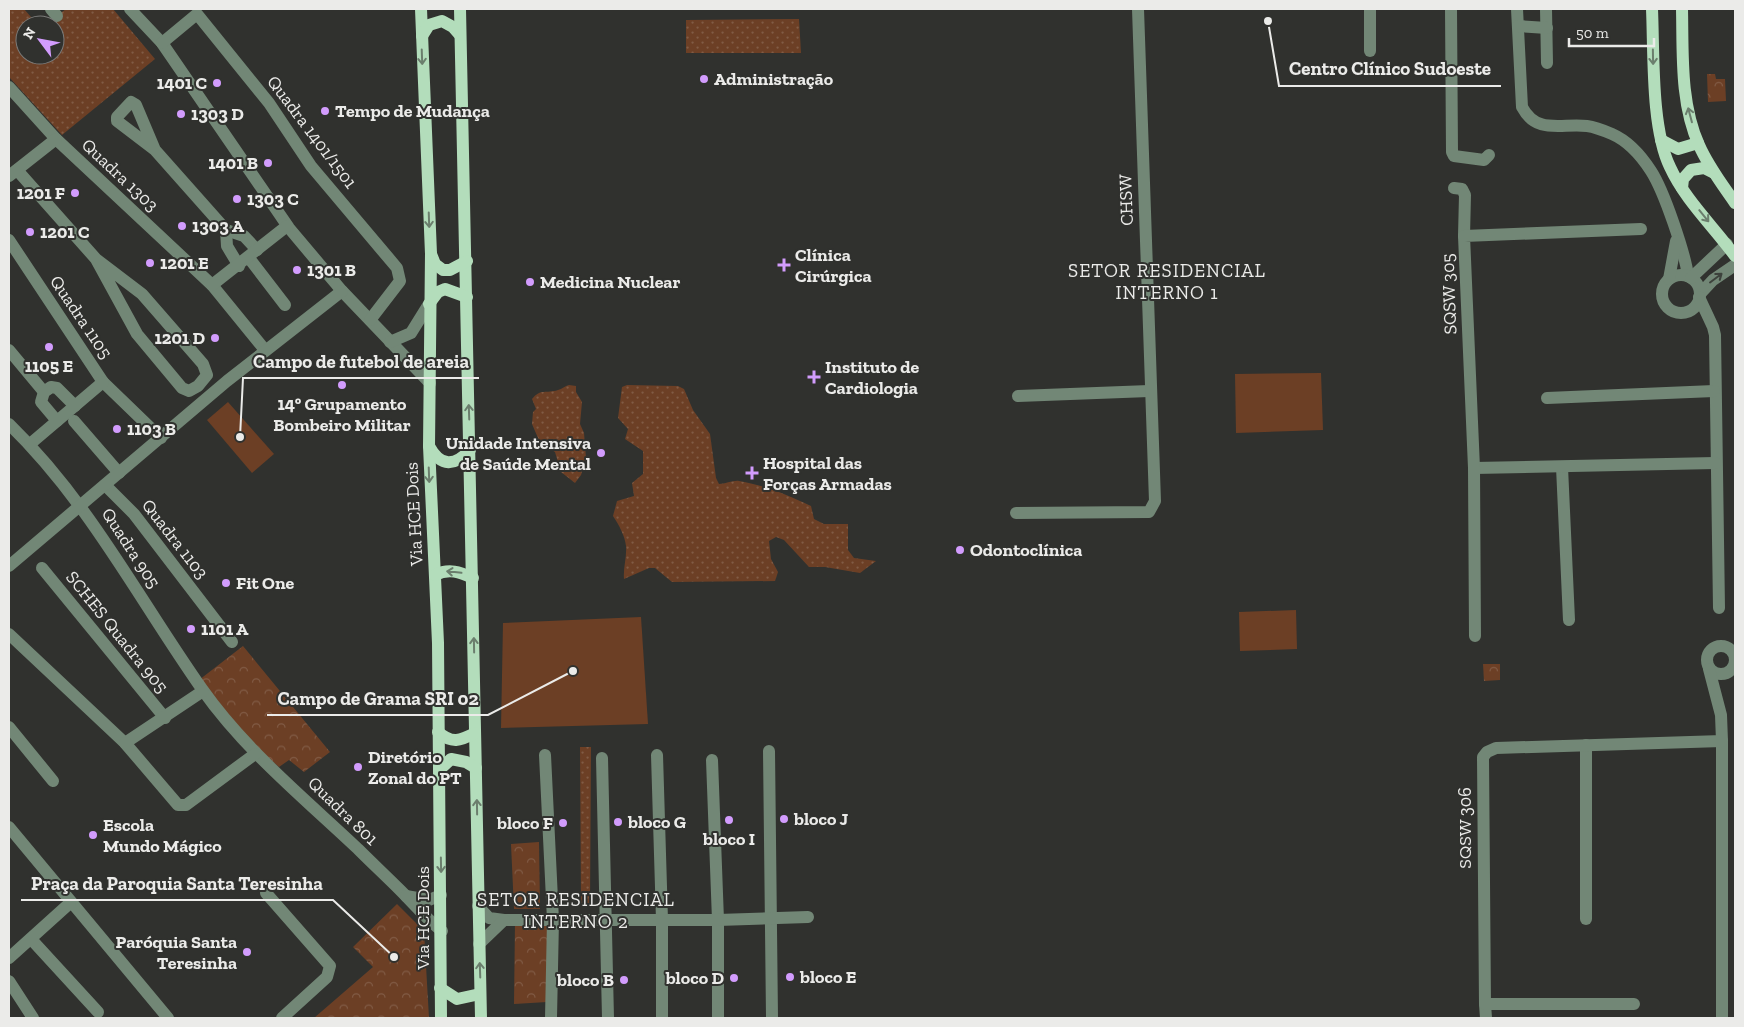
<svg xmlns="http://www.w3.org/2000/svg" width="1744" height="1027" viewBox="0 0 1744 1027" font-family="'Zilla Slab',serif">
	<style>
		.grass { fill: url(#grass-dots) }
		.park { fill: url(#park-crowns) }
		.pitch { fill: #6c3f25 }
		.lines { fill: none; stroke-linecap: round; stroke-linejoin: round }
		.minor { stroke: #728776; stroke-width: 12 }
		.major { stroke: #b3ddbb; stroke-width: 12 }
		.oneway { stroke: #6b7e6d }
		.oneway2 { stroke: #3d423c }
		.poi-dot { fill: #d29cfd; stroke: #30312e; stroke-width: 2 }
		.labels { text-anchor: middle; stroke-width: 4; stroke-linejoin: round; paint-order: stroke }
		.poi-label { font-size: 18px; font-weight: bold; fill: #ebebe9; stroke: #30312e; text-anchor: start }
		.street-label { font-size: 18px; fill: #ebebe9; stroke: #30312e }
		.neighbourhood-label { font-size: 19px; letter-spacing: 1px; fill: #ebebe9; stroke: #30312e }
		.leader { fill: none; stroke: #ebebe9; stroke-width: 2 }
		.callout-dot { fill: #ebebe9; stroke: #30312e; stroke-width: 2 }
		.callout-label { font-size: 19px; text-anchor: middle; font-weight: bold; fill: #ebebe9; stroke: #30312e; stroke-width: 4; stroke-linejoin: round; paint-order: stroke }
	</style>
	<defs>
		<pattern id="grass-dots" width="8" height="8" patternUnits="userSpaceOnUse" patternTransform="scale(1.25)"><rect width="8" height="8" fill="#6c3f25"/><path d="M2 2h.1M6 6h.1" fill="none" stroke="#815b45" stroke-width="1.8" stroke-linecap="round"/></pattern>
		<pattern id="park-crowns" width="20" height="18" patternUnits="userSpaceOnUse" patternTransform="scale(1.25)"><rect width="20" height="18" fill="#6c3f25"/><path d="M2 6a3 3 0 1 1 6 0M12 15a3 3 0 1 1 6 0" fill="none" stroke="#815b45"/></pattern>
	</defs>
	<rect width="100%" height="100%" fill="#30312e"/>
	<!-- grass -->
	<g class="grass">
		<path d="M9 9H24L38 25H25V55H55V25H45L66 9H113L155 59 62 135 9 77Z"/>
		<path d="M799 19 801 53H686V20Z"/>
		<path d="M569 385 576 386V392L582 402 580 424 584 433 586 458 581 475 575 483 561 472 555 452 541 443 538 438 532 424 533 412 536 409 532 399C541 388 546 394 558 390 562 389 565 386 569 385Z"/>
		<path d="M627 385 678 386 684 389 693 410 710 434 716 478 719 484C725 484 734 480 739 481 766 486 786 494 811 506L814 519 824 524H848V550L854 558 876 561 860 573 825 567H809L784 540 776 537 769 541 771 559 778 572 775 581 672 582 655 568H649L624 579C623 568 627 557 626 546 625 536 619 525 613 516L617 501 634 496 632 483 643 474V451L625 439 628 429 618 418 622 387Z"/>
		<path d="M580 747H591L590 904H581Z"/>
	</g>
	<!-- park -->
	<g class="park">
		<path d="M1707 74H1715L1716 79H1725L1726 101 1708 102Z"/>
		<path d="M243 646 330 752 304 772 289 760 279 767 255 746 199 680Z"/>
		<path d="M1483 664H1500V680L1484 681Z"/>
		<path d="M539 842 540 909H514L511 844Z"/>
		<path d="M397 904 424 931 429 1018H314L373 967 353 947Z"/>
		<path d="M515 924H548L547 1002 514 1004Z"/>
	</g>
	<!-- pitch -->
	<g class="pitch">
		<path d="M1321 373 1323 430 1236 433 1235 374Z"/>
		<path d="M228 402 274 454 252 473 207 420Z"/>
		<path d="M1296 610 1297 649 1240 651 1239 612Z"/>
		<path d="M641 617 648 724 501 728 503 623Z"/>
	</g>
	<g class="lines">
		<!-- minor -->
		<g class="minor">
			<path d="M51 9 57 16"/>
			<path d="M130 9 162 43 289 228 342 291 430 383"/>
			<path d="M1451 9 1452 152 1454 156 1484 160 1489 155"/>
			<path d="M1517 9 1522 107C1537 135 1561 123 1587 126 1595 127 1605 131 1612 134 1628 141 1642 157 1651 171 1664 191 1685 253 1688 276"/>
			<path d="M1546 9 1547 63"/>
			<path d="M1518 26 1547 28"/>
			<path d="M162 43 197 14 269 103 311 166 397 268 400 281 370 320"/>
			<path d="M1370 51V9"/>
			<path d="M9 87 56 139 212 285 265 350"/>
			<path d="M155 150 136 105 131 102 117 117V121L155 150 226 230 244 236 257 250"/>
			<path d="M17 170 96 259 142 294 203 364 207 375 198 386 189 391 182 388 137 334 96 259"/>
			<path d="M9 176 56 139"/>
			<path d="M1454 188 1462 189 1465 195 1464 236"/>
			<path d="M226 230 227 246 239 266"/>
			<path d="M9 240 103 382 161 438"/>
			<path d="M249 258 285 305"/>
			<circle cx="1681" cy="294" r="19"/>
			<path d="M1691 278 1727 244"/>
			<path d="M1669 279 1676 241"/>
			<path d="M212 285 287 226"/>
			<path d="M1700 294 1713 280 1735 265"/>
			<path d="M1699 297 1713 327 1715 335 1719 608"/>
			<path d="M390 342 411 333 429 304"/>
			<path d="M9 350 44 392"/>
			<path d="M1018 396 1149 391"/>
			<path d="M1547 398 1714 391"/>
			<path d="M57 421 41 402 44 392 51 387 57 388 75 406"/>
			<path d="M74 421 119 473"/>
			<path d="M9 424C90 503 138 598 202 689 245 750 304 798 358 849 372 863 387 877 401 891 415 905 426 919 442 931"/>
			<path d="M30 444 103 382"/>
			<path d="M1562 467 1569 620"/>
			<path d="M1474 468 1715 463"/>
			<path d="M105 485 134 514 232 642"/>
			<path d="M1016 513 1149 512 1155 501 1138 9"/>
			<path d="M9 566 227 381 342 291"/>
			<path d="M42 568 165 718"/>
			<path d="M9 634 125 743 178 805H186L255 754"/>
			<path d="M1475 636 1474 468 1464 236 1641 229"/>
			<circle cx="1721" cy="660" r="14"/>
			<path d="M9 727 53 781"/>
			<path d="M1722 741V1018"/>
			<path d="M125 743 203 691"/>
			<path d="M1586 745V919"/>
			<path d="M769 751 772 1018"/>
			<path d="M545 755 553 920 551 1018"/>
			<path d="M657 755 662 920V1018"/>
			<path d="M602 758 608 1018"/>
			<path d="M712 760 718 920V1018"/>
			<path d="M9 827 168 1018"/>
			<path d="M266 893 330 966 327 977 282 1018"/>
			<path d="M406 896 429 900 441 895"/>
			<path d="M478 906 489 918 504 920H718L808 917"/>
			<path d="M31 939 98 1012"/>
			<path d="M479 944 504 920"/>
			<path d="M9 958 70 903"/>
			<path d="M9 981 33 1018"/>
			<path d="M1485 1004 1486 1018"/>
			<path d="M1634 1004H1485L1483 757 1487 752 1496 748 1722 741 1721 715 1709 669"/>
		</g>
		<!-- major -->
		<g class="major">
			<path d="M421 9 431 254 429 446 438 643 441 1018"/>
			<path d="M460 9 481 1018"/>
			<path d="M1652 9C1654 53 1651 128 1670 167 1685 200 1714 227 1735 256"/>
			<path d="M1682 9C1683 53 1680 103 1699 145 1708 166 1722 184 1735 203"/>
			<path d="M422 36 429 25 442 21 453 27 460 35"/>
			<path d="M1661 140 1678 149 1698 143"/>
			<path d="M1682 188 1683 179 1691 170 1704 168 1714 173"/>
			<path d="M431 254 435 264 443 270H450L467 261"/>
			<path d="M429 304 438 292 445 289 467 297"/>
			<path d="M429 446C441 468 455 466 470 450"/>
			<path d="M435 575C449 568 460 572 473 578"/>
			<path d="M438 732C452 744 460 741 475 733"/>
			<path d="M439 770 451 759 466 762 476 768"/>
			<path d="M440 988 457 999 480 994"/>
		</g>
	</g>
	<!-- one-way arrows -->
	<defs><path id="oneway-shaft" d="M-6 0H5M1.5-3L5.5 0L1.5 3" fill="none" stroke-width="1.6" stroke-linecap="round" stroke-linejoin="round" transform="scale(1.25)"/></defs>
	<g class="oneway">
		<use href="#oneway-shaft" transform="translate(422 57) rotate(88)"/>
		<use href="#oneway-shaft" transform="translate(1653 57) rotate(89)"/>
		<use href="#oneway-shaft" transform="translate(1690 115) rotate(-105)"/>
		<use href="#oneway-shaft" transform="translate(1704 216) rotate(51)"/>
		<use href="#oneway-shaft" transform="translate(429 220) rotate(88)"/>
		<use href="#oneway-shaft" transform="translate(469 412) rotate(-92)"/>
		<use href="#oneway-shaft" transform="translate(429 475) rotate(88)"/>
		<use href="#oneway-shaft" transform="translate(454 572) rotate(-174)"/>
		<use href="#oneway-shaft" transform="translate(474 645) rotate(-91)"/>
		<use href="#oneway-shaft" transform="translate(477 807) rotate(-91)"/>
		<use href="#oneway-shaft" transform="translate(441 865) rotate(89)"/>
		<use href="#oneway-shaft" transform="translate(480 970) rotate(-92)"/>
	</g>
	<use class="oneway2" href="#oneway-shaft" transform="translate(1716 278) rotate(-37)"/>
	<!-- markers -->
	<g class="poi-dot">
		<circle cx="704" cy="79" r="5"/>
		<circle cx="217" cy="83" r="5"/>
		<circle cx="325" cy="111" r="5"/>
		<circle cx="181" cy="114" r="5"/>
		<circle cx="268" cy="163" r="5"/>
		<circle cx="75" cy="193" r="5"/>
		<circle cx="237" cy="199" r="5"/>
		<circle cx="182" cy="226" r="5"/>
		<circle cx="30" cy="232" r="5"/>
		<circle cx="150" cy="263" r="5"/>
		<path d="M781.5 257.5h5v5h5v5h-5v5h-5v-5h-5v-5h5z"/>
		<circle cx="297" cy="270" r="5"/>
		<circle cx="530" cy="282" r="5"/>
		<circle cx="215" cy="338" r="5"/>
		<circle cx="49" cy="347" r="5"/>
		<path d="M811.5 369.5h5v5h5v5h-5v5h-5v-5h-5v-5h5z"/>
		<circle cx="342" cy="385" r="5"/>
		<circle cx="117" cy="429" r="5"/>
		<circle cx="601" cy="453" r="5"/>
		<path d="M749.5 465.5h5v5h5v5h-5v5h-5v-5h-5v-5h5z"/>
		<circle cx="960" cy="550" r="5"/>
		<circle cx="226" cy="583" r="5"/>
		<circle cx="191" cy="629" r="5"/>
		<circle cx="358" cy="767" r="5"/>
		<circle cx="784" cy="819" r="5"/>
		<circle cx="729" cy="820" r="5"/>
		<circle cx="618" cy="822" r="5"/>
		<circle cx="563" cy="823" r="5"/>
		<circle cx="93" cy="835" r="5"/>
		<circle cx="247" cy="952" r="5"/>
		<circle cx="790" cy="977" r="5"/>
		<circle cx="734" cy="978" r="5"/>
		<circle cx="624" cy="980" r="5"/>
	</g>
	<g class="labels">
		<!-- poi labels -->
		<g class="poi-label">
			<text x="714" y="85">Administração</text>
			<text x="207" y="89" text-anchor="end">1401 C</text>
			<text x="335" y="117">Tempo de Mudança</text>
			<text x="191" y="120">1303 D</text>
			<text x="258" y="169" text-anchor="end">1401 B</text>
			<text x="65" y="199" text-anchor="end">1201 F</text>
			<text x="247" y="205">1303 C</text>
			<text x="192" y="232">1303 A</text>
			<text x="40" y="238">1201 C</text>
			<text x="795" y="261">Clínica<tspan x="795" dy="21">Cirúrgica</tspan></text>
			<text x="160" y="269">1201 E</text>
			<text x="307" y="276">1301 B</text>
			<text x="540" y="288">Medicina Nuclear</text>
			<text x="205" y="344" text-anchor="end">1201 D</text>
			<text x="49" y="372" text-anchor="middle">1105 E</text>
			<text x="825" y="373">Instituto de<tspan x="825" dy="21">Cardiologia</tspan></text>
			<text x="342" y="410" text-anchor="middle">14° Grupamento<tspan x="342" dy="21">Bombeiro Militar</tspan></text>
			<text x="127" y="435">1103 B</text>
			<text x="591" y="449" text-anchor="end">Unidade Intensiva<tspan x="591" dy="21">de Saúde Mental</tspan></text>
			<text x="763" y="469">Hospital das<tspan x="763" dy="21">Forças Armadas</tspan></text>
			<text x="970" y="556">Odontoclínica</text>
			<text x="236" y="589">Fit One</text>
			<text x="201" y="635">1101 A</text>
			<text x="368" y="763">Diretório<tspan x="368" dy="21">Zonal do PT</tspan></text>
			<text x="794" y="825">bloco J</text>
			<text x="628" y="828">bloco G</text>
			<text x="553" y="829" text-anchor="end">bloco F</text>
			<text x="103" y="831">Escola<tspan x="103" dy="21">Mundo Mágico</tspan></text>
			<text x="729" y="845" text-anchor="middle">bloco I</text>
			<text x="237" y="948" text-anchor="end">Paróquia Santa<tspan x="237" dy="21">Teresinha</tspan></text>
			<text x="800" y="983">bloco E</text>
			<text x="724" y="984" text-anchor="end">bloco D</text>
			<text x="614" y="986" text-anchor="end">bloco B</text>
		</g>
		<!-- street labels -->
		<g class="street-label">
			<text transform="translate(312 132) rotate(53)" y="6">Quadra 1401/1501</text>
			<text transform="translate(120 175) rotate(43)" y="6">Quadra 1303</text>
			<text transform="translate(1126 200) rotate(-92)" y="6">CHSW</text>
			<text transform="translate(1449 294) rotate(-92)" y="6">SQSW 305</text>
			<text transform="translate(81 317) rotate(56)" y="6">Quadra 1105</text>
			<text transform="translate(414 514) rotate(-93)" y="6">Via HCE Dois</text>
			<text transform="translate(175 539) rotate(52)" y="6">Quadra 1103</text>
			<text transform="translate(131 548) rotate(57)" y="6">Quadra 905</text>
			<text transform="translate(117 632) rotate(51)" y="6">SCHES Quadra 905</text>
			<text transform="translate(343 811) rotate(44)" y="6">Quadra 801</text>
			<text transform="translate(1465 828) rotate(-90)" y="6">SQSW 306</text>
			<text transform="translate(423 918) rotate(-90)" y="6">Via HCE Dois</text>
		</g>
		<!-- neighbourhood labels -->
		<g class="neighbourhood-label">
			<text x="1167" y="277">SETOR RESIDENCIAL<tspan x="1167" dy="22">INTERNO 1</tspan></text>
			<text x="576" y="906">SETOR RESIDENCIAL<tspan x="576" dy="22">INTERNO 2</tspan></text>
		</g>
	</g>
	<!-- callouts -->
	<path class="leader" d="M1268 21L1279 86H1501M240 437L243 378H479M573 671L488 715H267M394 957L333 900H21"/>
	<g class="callout-dot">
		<circle cx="1268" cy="21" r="5"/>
		<circle cx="240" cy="437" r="5"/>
		<circle cx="573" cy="671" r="5"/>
		<circle cx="394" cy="957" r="5"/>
	</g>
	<g class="callout-label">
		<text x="1390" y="75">Centro Clínico Sudoeste</text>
		<text x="361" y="368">Campo de futebol de areia</text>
		<text x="378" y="705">Campo de Grama SRI 02</text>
		<text x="177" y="890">Praça da Paroquia Santa Teresinha</text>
	</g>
	<!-- border -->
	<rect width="1744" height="1027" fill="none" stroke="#ebebe9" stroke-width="20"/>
	<!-- north arrow -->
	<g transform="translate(40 40) rotate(302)"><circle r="24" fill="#30312e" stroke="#7b7b79"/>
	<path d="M0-4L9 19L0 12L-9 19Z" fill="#d29cfd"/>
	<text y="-8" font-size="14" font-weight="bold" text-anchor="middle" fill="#ebebe9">N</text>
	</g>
	<!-- scale -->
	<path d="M1569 38v8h85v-8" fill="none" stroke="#ebebe9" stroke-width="2.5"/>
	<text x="1576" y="38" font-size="15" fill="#ebebe9" stroke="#30312e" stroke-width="4" paint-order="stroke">50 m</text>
</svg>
